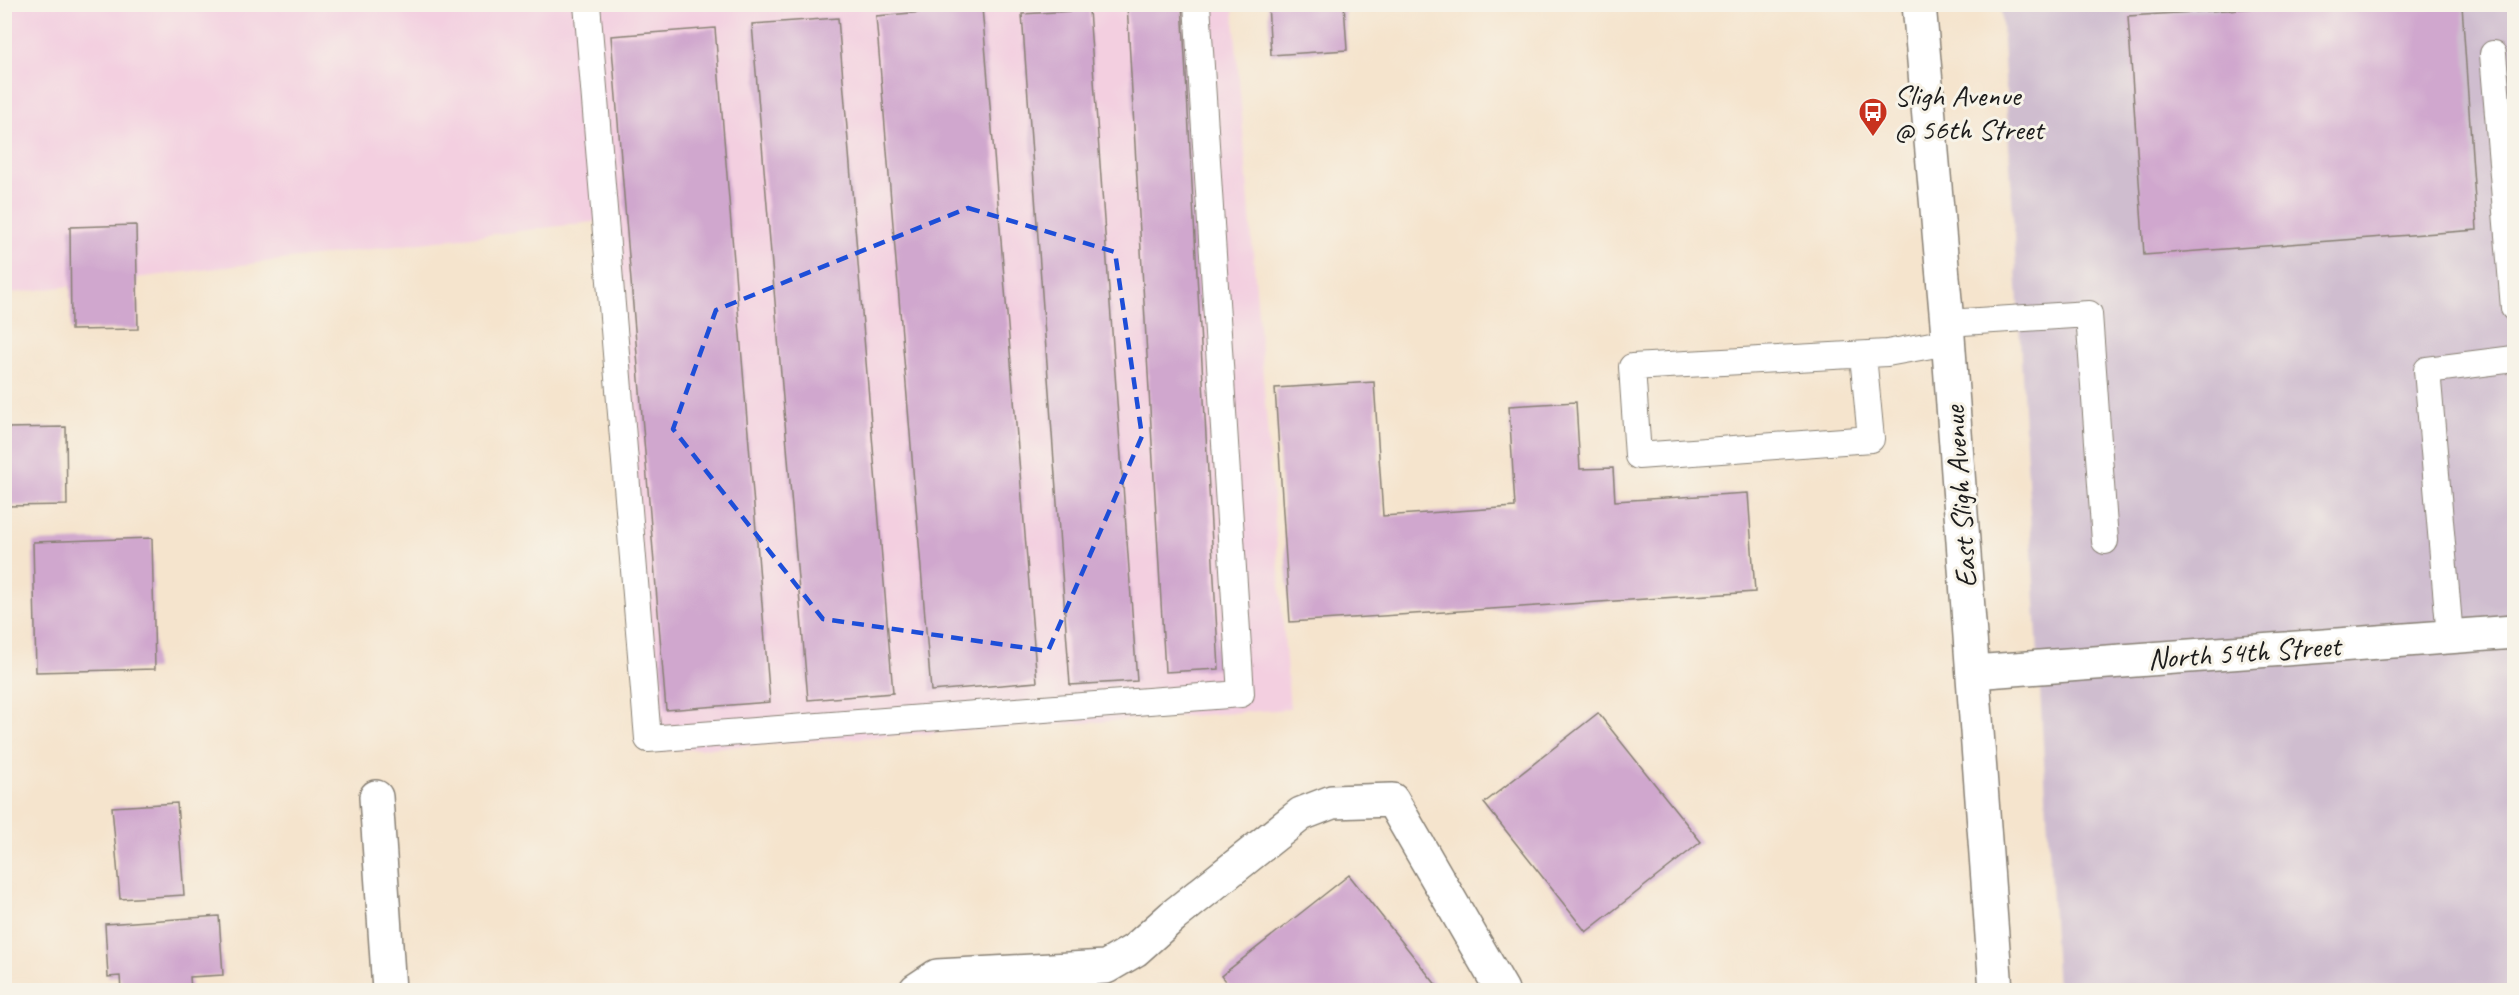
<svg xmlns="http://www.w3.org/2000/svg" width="2519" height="995" viewBox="0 0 2519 995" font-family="Caveat,sans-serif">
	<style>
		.built { fill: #f3cfe0 }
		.industrial { fill: #cfbdcf }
		.building { fill: #d0a7ce }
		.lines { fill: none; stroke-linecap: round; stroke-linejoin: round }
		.service-casing { stroke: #888074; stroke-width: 28 }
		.minor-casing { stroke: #888074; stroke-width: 36 }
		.tertiary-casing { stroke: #888074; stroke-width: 36 }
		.service { stroke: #fff; stroke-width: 26 }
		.minor { stroke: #fff; stroke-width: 33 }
		.tertiary { stroke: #fff; stroke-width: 33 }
		.marked { fill: none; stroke: #1d4ed8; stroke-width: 4.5; stroke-dasharray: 12 8; stroke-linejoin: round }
		.labels { text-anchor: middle; stroke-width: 6; stroke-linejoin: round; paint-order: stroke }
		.poi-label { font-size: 30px; fill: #1c1c1c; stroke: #f7f3e8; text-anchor: start }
		.street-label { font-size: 30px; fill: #1c1c1c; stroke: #f7f3e8 }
	</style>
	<rect width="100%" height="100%" fill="#f7f3e8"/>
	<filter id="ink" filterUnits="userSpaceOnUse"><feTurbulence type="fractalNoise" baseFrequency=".0167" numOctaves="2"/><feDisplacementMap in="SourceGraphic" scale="12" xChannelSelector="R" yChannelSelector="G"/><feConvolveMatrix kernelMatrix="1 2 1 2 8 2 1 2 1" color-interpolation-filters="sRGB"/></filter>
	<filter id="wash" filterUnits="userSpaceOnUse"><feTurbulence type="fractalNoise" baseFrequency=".008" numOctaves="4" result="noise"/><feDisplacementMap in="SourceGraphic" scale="24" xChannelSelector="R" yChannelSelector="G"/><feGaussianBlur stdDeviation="1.35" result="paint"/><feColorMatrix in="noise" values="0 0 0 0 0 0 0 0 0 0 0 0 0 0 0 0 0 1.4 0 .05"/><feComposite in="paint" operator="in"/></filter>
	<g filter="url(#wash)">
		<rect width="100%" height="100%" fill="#f5e4cd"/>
		<!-- built -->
		<path class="built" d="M4 5H1233L1290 709 651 752 617 219 5 294Z"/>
		<!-- industrial -->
		<path class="industrial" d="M2001 5H2514V990H2057Z"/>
		<g id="blocks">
			<!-- building -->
			<g class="building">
				<path d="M1127 4H1182L1219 669 1165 672Z"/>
				<path d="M1268 4H1344L1347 50 1271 55Z"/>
				<path d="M2306 5H2462L2477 230 2144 255 2128 16Z"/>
				<path d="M982 7 1037 682 931 691 876 16Z"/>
				<path d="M1089 10 1137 681 1070 685 1022 14Z"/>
				<path d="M838 18 893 693 808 700 752 24Z"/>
				<path d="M715 28 770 702 666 710 611 36Z"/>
				<path d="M136 225 138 329 71 330 70 227Z"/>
				<path d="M1374 382 1383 516 1515 507 1509 406 1576 402 1580 469 1613 468 1615 501 1748 493 1755 592 1290 622 1275 388Z"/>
				<path d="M66 427 67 505 5 506V428Z"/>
				<path d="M152 538 155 669 36 672 33 542Z"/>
				<path d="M1598 713 1701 842 1586 932 1484 803Z"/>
				<path d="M177 803 184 895 120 899 112 807Z"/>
				<path d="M1349 875 1437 986 1432 990H1232L1221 976Z"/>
				<path d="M219 916 223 975 190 977 191 990H121L120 976 108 977 105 924Z"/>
			</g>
		</g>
	</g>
	<g filter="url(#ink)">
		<use href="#blocks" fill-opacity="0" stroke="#888074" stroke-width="1.5"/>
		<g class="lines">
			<!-- service casing -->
			<g class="service-casing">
				<g id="service">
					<path d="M587 4 648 739 1241 694 1197 4"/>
					<path d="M2493 54 2514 308"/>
					<path d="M1947 323 2089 314 2105 541"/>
					<path d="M1863 355 1871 439 1638 456 1632 367 1887 353 1948 342"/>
					<path d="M2450 637 2427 370 2514 359"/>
				</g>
			</g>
			<!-- minor casing -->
			<g class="minor-casing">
				<g id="minor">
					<path d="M1973 672 2514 632"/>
					<path d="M376 797 389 990"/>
					<path d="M916 990 937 976 1106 967 1135 950 1173 916 1301 814 1332 802 1392 800 1502 990"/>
				</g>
			</g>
			<!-- tertiary casing -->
			<g class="tertiary-casing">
				<path id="tertiary" d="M1919 4 1947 323 1996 990"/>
			</g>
			<!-- service -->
			<use href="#service" class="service"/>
			<!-- minor -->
			<use href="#minor" class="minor"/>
			<!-- tertiary -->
			<use href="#tertiary" class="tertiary"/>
		</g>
	</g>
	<!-- marked area -->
	<path class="marked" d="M968 208 1115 252 1142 436 1048 651 823 619 673 429 716 310Z"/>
	<!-- icons -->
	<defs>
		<g id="bus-pin" transform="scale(1.5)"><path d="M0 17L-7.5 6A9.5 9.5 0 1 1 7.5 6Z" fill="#c8321e" stroke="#f7f3e8"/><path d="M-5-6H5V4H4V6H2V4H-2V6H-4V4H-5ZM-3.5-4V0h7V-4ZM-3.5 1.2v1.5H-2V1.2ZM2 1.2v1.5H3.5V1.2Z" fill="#fff"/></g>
	</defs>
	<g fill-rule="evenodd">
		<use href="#bus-pin" x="1873" y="112"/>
	</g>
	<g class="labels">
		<!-- poi labels -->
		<g class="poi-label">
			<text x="1894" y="105">Sligh Avenue<tspan x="1894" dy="34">@ 56th Street</tspan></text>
		</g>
		<!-- street labels -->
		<g class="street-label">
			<text transform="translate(1960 497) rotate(-94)" y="10">East Sligh Avenue</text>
			<text transform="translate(2244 652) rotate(-4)" y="10">North 54th Street</text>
		</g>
	</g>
	<!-- margin -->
	<rect width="2519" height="995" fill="none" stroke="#f7f3e8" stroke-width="24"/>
</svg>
